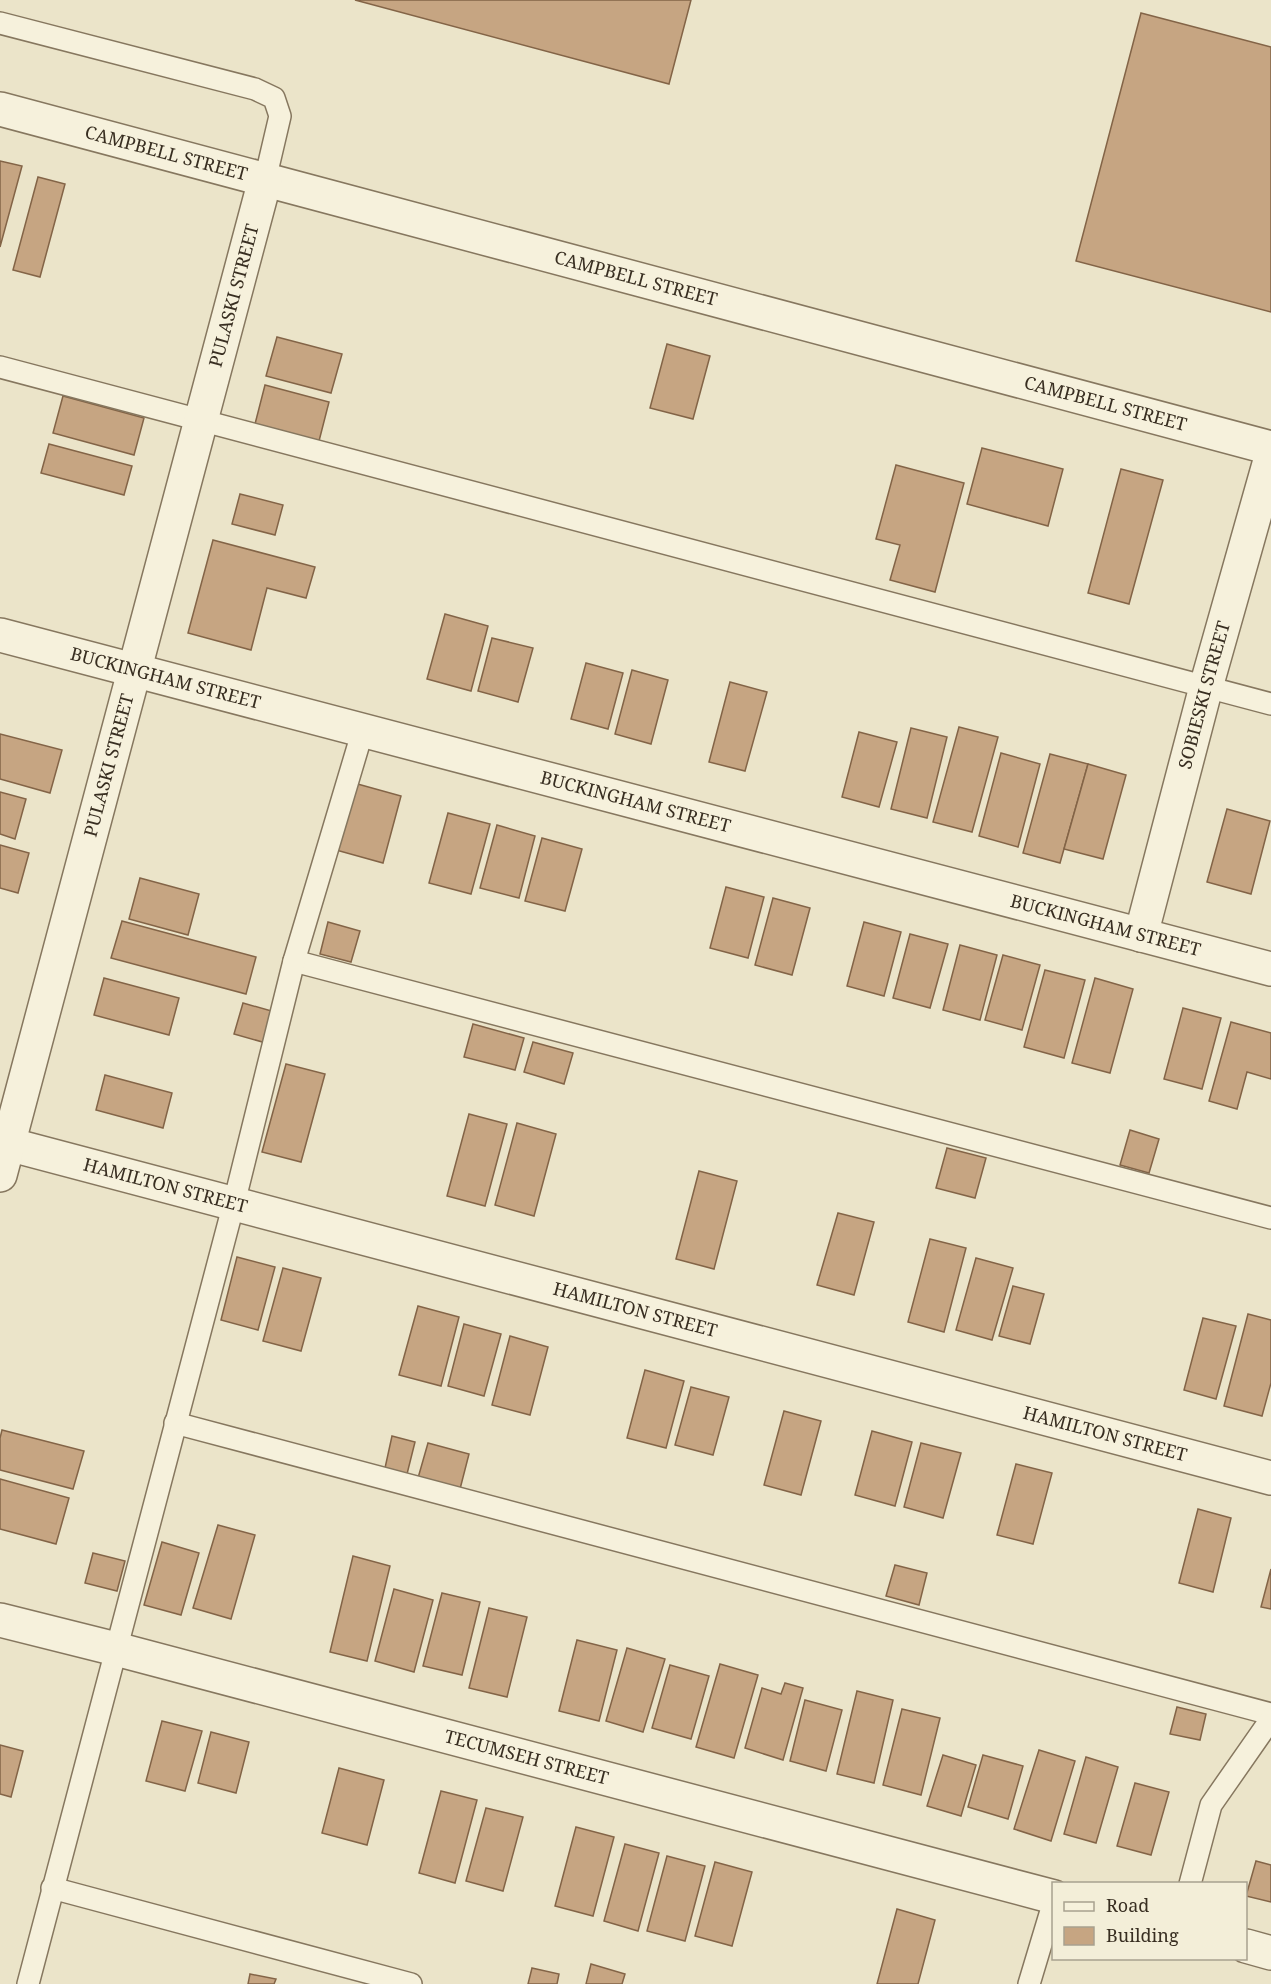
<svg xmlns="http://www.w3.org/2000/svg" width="1271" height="1984" viewBox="0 0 1271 1984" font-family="'Noto Serif',serif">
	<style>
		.building { fill: #c6a582; stroke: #836447; stroke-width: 1.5 }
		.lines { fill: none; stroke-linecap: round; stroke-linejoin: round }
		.lane-casing { stroke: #86775f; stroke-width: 24 }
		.street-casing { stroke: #86775f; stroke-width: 36 }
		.lane { stroke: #f6f1dc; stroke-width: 21 }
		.street { stroke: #f6f1dc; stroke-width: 33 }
		.labels { text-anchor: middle; stroke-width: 4.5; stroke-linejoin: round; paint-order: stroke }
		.street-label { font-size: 18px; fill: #382e21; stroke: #f3eed8 }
	</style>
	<rect width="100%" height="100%" fill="#ebe4c9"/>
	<!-- building -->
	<g class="building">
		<path d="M355 0H691L669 84Z"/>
		<path d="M1141 13 1271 47V312L1076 261Z"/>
		<path d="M0 161 22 166 0 247Z"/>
		<path d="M38 177 65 184 40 277 13 270Z"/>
		<path d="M277 337 342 354 331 393 266 376Z"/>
		<path d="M667 344 710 356 693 419 650 408Z"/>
		<path d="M265 385 329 402 319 441 255 424Z"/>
		<path d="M63 396 144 418 134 455 53 433Z"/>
		<path d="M49 444 132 466 124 495 41 473Z"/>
		<path d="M982 448 1063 469 1048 526 967 504Z"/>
		<path d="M896 465 964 483 935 592 890 580 900 545 876 539Z"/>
		<path d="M1121 469 1163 480 1129 604 1088 593Z"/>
		<path d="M240 494 283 505 275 535 232 524Z"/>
		<path d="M213 540 315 567 306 598 267 588 251 650 188 633Z"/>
		<path d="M445 614 488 626 471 691 427 679Z"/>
		<path d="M492 638 533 648 518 702 478 691Z"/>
		<path d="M586 663 623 673 608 729 571 719Z"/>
		<path d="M632 670 668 680 651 744 615 734Z"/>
		<path d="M730 682 767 692 745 771 709 762Z"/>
		<path d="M959 727 998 737 972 832 933 822Z"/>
		<path d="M911 728 947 737 927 818 891 809Z"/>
		<path d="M859 732 897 742 879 807 842 797Z"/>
		<path d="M0 734 62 750 50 793 0 779Z"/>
		<path d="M1001 753 1040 764 1018 847 979 836Z"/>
		<path d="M1050 754 1088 764 1060 863 1023 853Z"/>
		<path d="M1088 764 1126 775 1103 859 1064 849Z"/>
		<path d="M354 783 401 796 383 863 336 850Z"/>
		<path d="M0 792 26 799 15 839 0 834Z"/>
		<path d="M1227 809 1270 821 1251 894 1207 882Z"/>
		<path d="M448 813 490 824 471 894 429 883Z"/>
		<path d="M497 825 535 836 519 898 480 888Z"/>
		<path d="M542 838 582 849 565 911 525 901Z"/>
		<path d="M0 845 29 853 18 893 0 888Z"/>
		<path d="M140 878 199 894 188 935 129 919Z"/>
		<path d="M726 887 764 897 748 958 710 948Z"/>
		<path d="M773 898 810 908 792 975 755 965Z"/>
		<path d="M122 921 256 957 246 994 111 958Z"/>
		<path d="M328 922 360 931 351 962 320 954Z"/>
		<path d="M864 922 901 932 884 996 847 986Z"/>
		<path d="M910 934 948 944 930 1008 893 998Z"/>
		<path d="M960 945 997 955 980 1020 943 1010Z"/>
		<path d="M1003 955 1040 965 1022 1030 985 1020Z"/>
		<path d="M1045 970 1085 980 1064 1058 1024 1047Z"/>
		<path d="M104 978 179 998 169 1035 94 1015Z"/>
		<path d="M1095 978 1133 989 1110 1073 1072 1063Z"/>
		<path d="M243 1003 275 1012 266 1043 234 1034Z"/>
		<path d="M1183 1008 1221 1018 1202 1089 1164 1079Z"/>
		<path d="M1231 1022 1271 1033V1079L1247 1072 1237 1109 1209 1101Z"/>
		<path d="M473 1024 524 1038 515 1070 464 1057Z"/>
		<path d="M533 1042 573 1053 564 1084 524 1072Z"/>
		<path d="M286 1064 325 1074 301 1162 262 1152Z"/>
		<path d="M105 1075 172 1093 163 1128 96 1110Z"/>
		<path d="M469 1114 507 1124 485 1206 447 1196Z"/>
		<path d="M517 1123 556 1134 534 1216 495 1205Z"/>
		<path d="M1130 1130 1159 1139 1149 1173 1120 1165Z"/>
		<path d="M947 1148 986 1158 975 1198 936 1188Z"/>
		<path d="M699 1171 737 1181 714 1269 676 1259Z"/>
		<path d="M838 1213 874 1222 854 1295 817 1285Z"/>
		<path d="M930 1239 966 1248 944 1332 908 1322Z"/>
		<path d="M237 1257 275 1267 258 1330 221 1320Z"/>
		<path d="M976 1258 1013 1268 992 1340 956 1330Z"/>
		<path d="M283 1268 321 1278 301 1351 263 1341Z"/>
		<path d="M1013 1286 1044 1294 1030 1344 999 1336Z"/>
		<path d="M418 1306 459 1317 441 1386 399 1375Z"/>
		<path d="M1248 1314 1271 1320V1383L1262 1416 1224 1406Z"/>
		<path d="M1203 1318 1236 1326 1216 1399 1184 1390Z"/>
		<path d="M464 1324 501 1334 484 1396 448 1386Z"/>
		<path d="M510 1336 548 1347 530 1415 492 1405Z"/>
		<path d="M645 1370 684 1381 666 1448 627 1438Z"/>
		<path d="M691 1387 729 1397 713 1455 675 1445Z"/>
		<path d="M784 1411 821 1421 801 1495 764 1485Z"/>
		<path d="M2 1430 84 1451 73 1489 0 1470V1438Z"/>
		<path d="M872 1431 912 1442 895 1506 855 1495Z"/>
		<path d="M392 1436 415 1442 407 1474 385 1468Z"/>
		<path d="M428 1443 469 1454 460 1489 418 1478Z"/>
		<path d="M921 1443 961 1453 943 1518 904 1507Z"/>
		<path d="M1016 1464 1052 1473 1033 1544 997 1535Z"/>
		<path d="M0 1479 69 1498 56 1544 0 1529Z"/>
		<path d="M1198 1509 1231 1518 1213 1592 1179 1583Z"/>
		<path d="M218 1525 255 1535 231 1619 193 1608Z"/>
		<path d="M162 1542 199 1553 181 1615 144 1605Z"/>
		<path d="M93 1553 125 1561 117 1591 85 1583Z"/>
		<path d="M353 1556 390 1566 367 1661 330 1652Z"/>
		<path d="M895 1565 927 1573 919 1605 886 1596Z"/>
		<path d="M1271 1569V1609L1261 1607Z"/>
		<path d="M394 1589 433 1600 414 1672 375 1661Z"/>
		<path d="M442 1593 480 1602 462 1675 423 1666Z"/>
		<path d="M489 1608 527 1617 507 1697 469 1688Z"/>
		<path d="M577 1640 617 1650 599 1721 559 1711Z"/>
		<path d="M627 1648 665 1659 643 1732 606 1721Z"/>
		<path d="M720 1664 758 1675 734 1758 696 1747Z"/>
		<path d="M670 1665 709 1676 691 1739 652 1728Z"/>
		<path d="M785 1683 803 1688 783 1760 745 1748 762 1688 781 1694Z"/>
		<path d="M857 1691 893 1700 874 1783 837 1774Z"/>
		<path d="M805 1700 842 1710 826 1771 790 1761Z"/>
		<path d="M1177 1707 1206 1714 1200 1740 1170 1734Z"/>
		<path d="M902 1709 940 1718 921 1795 883 1785Z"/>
		<path d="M162 1721 202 1731 185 1791 146 1781Z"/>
		<path d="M211 1732 249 1742 236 1793 198 1783Z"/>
		<path d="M0 1745 23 1751 11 1797 0 1794Z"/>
		<path d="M1039 1750 1075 1761 1051 1841 1014 1829Z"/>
		<path d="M943 1755 976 1765 961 1816 927 1806Z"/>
		<path d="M983 1755 1023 1766 1008 1819 968 1807Z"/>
		<path d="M1086 1757 1118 1767 1096 1843 1064 1834Z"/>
		<path d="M339 1768 384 1780 367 1845 322 1833Z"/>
		<path d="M1135 1783 1169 1792 1151 1855 1117 1846Z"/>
		<path d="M441 1791 477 1800 455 1883 419 1873Z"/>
		<path d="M486 1808 523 1817 503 1891 466 1881Z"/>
		<path d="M576 1827 614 1837 593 1916 555 1906Z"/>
		<path d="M625 1844 659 1853 638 1931 604 1921Z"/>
		<path d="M667 1856 705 1866 685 1941 647 1931Z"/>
		<path d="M1256 1861 1271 1865V1902L1246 1896Z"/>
		<path d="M715 1862 752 1872 732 1946 695 1936Z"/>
		<path d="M897 1909 935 1920 918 1984H877Z"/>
		<path d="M591 1964 625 1974 622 1984H586Z"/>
		<path d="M532 1968 559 1974 557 1984H528Z"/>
		<path d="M250 1974 276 1979 274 1984H248Z"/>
	</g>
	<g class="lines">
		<!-- lane casing -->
		<g class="lane-casing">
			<g id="lane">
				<path d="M0 23 255 89 274 98 280 116 265 180"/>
				<path d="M0 367 1271 704"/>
				<path d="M294 961 1271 1218"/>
				<path d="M175 1423 1271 1714"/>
				<path d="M1190 1884 1211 1805 1271 1719"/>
				<path d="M52 1888 411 1984"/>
				<path d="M28 1984 234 1203 294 961 363 730"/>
				<path d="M1029 1984 1054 1901"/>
			</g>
		</g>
		<!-- street casing -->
		<g class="street-casing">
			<g id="street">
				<path id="s1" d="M0 109 1271 448"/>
				<path id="s2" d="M0 635 1271 969"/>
				<path id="s3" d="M1141 935 1206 687 1271 457"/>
				<path id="s4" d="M0 1142 1271 1478"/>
				<path id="s5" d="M0 1175 265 180"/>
				<path id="s6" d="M0 1620 116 1649 1054 1897"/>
				<path d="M1246 1946 1271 1953"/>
			</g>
		</g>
		<!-- lane -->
		<use href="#lane" class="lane"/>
		<!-- street -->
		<use href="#street" class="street"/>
	</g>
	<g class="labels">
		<!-- street labels -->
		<g class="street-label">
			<text dy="6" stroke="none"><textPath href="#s1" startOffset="172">CAMPBELL STREET</textPath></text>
			<text dy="6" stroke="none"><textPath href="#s1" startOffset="658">CAMPBELL STREET</textPath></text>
			<text dy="6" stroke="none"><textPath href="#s5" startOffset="910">PULASKI STREET</textPath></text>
			<text dy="6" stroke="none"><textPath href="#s1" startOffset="1144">CAMPBELL STREET</textPath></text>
			<text dy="6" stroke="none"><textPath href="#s2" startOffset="171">BUCKINGHAM STREET</textPath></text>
			<text dy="6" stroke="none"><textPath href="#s3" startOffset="248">SOBIESKI STREET</textPath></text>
			<text dy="6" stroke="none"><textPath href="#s5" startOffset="424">PULASKI STREET</textPath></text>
			<text dy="6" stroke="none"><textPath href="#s2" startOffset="657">BUCKINGHAM STREET</textPath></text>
			<text dy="6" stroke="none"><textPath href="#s2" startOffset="1143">BUCKINGHAM STREET</textPath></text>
			<text dy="6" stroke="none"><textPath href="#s4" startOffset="171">HAMILTON STREET</textPath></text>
			<text dy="6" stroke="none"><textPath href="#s4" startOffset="657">HAMILTON STREET</textPath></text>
			<text dy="6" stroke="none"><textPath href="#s4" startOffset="1143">HAMILTON STREET</textPath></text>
			<text dy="6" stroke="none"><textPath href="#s6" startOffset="544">TECUMSEH STREET</textPath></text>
		</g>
	</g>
	<!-- legend -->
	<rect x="1052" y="1882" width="195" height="78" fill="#f3eed8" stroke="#a8a18f" stroke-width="1.5"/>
	<rect x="1064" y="1902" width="30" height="9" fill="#f6f1dc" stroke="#a8a18f" stroke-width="1.5"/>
	<text x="1106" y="1912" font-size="18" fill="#382e21">Road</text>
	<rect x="1064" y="1927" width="30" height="18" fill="#c6a582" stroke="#a8a18f" stroke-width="1.5"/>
	<text x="1106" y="1942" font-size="18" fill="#382e21">Building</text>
</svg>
